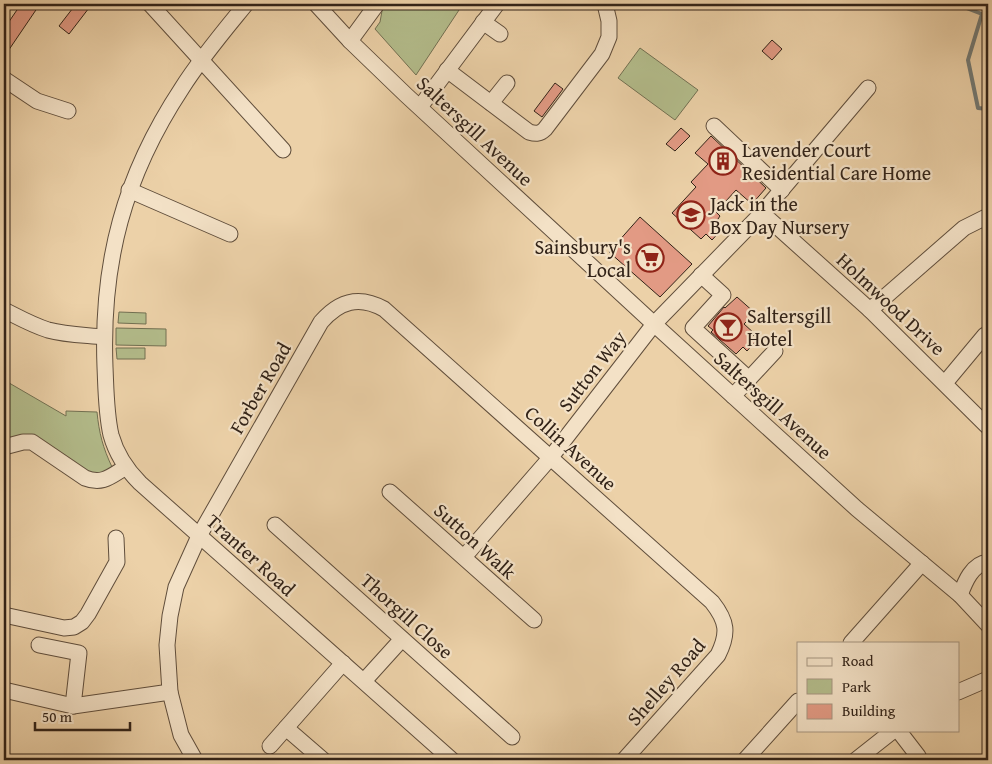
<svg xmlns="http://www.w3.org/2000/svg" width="992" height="764" viewBox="0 0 992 764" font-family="'Gentium Book Plus',serif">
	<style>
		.green { fill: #b3bc8b; stroke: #727052 }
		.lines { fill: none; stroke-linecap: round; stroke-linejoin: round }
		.stream { stroke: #737a75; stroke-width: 4 }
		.building { fill: #e29a84; stroke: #322318 }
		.minor-casing { stroke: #604e3c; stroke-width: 17 }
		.minor { stroke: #f3e1c6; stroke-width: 15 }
		.labels { text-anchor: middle; stroke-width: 4.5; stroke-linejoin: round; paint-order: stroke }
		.street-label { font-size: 20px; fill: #322318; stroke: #f3e1c6 }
		.poi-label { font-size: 20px; fill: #322318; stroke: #f3e1c6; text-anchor: start }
	</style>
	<rect width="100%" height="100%" fill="#ecd1a8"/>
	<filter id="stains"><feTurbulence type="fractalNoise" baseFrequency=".004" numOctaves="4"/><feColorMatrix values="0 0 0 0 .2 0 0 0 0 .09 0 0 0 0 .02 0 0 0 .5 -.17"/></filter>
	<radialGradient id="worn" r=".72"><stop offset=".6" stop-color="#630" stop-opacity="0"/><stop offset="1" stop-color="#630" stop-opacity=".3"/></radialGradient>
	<!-- green -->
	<g class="green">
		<path d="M376 4H463L416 75 375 29 380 22 382 11Z"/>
		<path d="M640 48 698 90 675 120 618 78Z"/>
		<path d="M119 312 146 313V324L118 323Z"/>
		<path d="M116 328 166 329V346L116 345Z"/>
		<path d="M116 348H145V359H117Z"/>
		<path d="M4 380 66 416V411L97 412C99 433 103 448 112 467L109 471 94 476 51 446 4 441Z"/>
	</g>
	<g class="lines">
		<!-- stream -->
		<path class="stream" d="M956 4 982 14 968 60 978 108 988 109"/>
	</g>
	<!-- building -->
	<g class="building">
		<path d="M21 4H40L4 57V29Z"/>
		<path d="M76 4H92L69 34 59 26Z"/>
		<path d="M772 40 782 49 772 60 762 51Z"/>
		<path d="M555 83 563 89 542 117 534 111Z"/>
		<path d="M681 128 690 136 675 151 666 144Z"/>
		<path d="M711 136 766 188 752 204 736 190 716 212 720 216 716 222 723 228 712 240 706 234 701 239 672 213 696 187 691 182 708 164 695 153Z"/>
		<path d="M640 217 692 264 660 297 609 252Z"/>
		<path d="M737 297 755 313 744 324 755 334 752 337 756 341 747 351 743 347 736 354 711 332 713 330 708 326 724 307 725 308Z"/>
	</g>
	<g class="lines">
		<!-- minor casing -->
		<g class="minor-casing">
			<g id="minor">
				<path d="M150 4 283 150"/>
				<path d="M246 4C224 31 201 58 182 88 124 176 101 262 105 367 106 389 106 413 111 435 116 453 127 470 140 483L452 760"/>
				<path d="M316 4 350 41 406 95 654 324 857 509 960 595 988 625"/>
				<path d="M483 22 500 34"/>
				<path d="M350 41 377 4"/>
				<path d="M447 70 529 132C536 134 540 134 545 129L602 54 609 37V21L605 4"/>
				<path d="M4 79 37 101 68 111"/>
				<path d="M491 103 507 83"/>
				<path d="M420 107 497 4"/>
				<path d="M714 126 782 190"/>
				<path d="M129 190 230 234"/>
				<path d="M762 213 870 310 988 427"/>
				<path d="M701 275 723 295 693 328 749 379 733 396"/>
				<path d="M4 310C18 317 32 325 48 330 66 335 85 335 104 337"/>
				<path d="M870 310 964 228 988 216"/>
				<path d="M749 379 775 351"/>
				<path d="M945 383 985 335 988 334"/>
				<path d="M4 447 23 442H32L85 478C103 485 111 476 126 467"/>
				<path d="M390 492 534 620"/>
				<path d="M275 525 512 737"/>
				<path d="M464 557 551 457 654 324 762 213 868 88"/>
				<path d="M960 595C965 582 972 564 988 562"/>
				<path d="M4 615 64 628 74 627 82 622 88 614 117 562 116 538"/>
				<path d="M851 643 922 563"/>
				<path d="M39 645 79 653 73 706"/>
				<path d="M364 681 402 639"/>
				<path d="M4 690 73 706 170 692"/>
				<path d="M958 692 988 679"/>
				<path d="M286 728 323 760"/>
				<path d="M898 730 918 756 920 760"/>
				<path d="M270 746 343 663"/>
				<path d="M195 760 181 735 170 692 167 645 170 616 176 587 199 536 321 322C339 301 359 295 384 309L712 602C727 621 729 633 718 655L624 760"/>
				<path d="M745 760 798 701"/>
				<path d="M856 760 894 730"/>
			</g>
		</g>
		<!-- minor -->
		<use href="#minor" class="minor"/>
	</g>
	<!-- icons -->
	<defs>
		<g id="building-ring" transform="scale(1.4375)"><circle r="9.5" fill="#f3e1c6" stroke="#8f2418" stroke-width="1.5"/><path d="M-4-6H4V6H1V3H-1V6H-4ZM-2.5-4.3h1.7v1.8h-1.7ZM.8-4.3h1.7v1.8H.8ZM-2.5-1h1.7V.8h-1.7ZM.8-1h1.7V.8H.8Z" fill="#8f2418"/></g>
		<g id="school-ring" transform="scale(1.4375)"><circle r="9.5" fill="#f3e1c6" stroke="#8f2418" stroke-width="1.5"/><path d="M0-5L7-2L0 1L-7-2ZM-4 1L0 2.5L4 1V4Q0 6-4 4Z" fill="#8f2418"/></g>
		<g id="supermarket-ring" transform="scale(1.4375)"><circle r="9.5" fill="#f3e1c6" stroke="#8f2418" stroke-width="1.5"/><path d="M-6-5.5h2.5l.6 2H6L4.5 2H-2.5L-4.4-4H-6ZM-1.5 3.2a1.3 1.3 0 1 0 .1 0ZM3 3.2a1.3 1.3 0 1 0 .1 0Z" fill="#8f2418"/></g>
		<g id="bar-ring" transform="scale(1.4375)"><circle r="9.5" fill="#f3e1c6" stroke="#8f2418" stroke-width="1.5"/><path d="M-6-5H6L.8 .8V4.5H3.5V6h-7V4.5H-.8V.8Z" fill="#8f2418"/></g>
	</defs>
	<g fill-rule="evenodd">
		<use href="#building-ring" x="723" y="161"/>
		<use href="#school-ring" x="691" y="215"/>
		<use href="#supermarket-ring" x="650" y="258"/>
		<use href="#bar-ring" x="728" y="327"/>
	</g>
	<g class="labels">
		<!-- street labels -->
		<g class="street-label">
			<text transform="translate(475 131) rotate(43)" y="7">Saltersgill Avenue</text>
			<text transform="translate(891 304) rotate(43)" y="7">Holmwood Drive</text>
			<text transform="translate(592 371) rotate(-52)" y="7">Sutton Way</text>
			<text transform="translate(260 388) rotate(-60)" y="7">Forber Road</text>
			<text transform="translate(773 405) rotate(42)" y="7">Saltersgill Avenue</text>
			<text transform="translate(571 448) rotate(42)" y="7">Collin Avenue</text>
			<text transform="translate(475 541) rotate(42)" y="7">Sutton Walk</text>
			<text transform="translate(251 555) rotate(42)" y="7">Tranter Road</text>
			<text transform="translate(407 616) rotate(42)" y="7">Thorgill Close</text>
			<text transform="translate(666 682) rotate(-49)" y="7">Shelley Road</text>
		</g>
		<!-- poi labels -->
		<g class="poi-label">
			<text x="742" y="157">Lavender Court<tspan x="742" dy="23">Residential Care Home</tspan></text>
			<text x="710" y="211">Jack in the<tspan x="710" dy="23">Box Day Nursery</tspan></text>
			<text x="631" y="254" text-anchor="end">Sainsbury's<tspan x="631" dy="23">Local</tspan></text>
			<text x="747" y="323">Saltersgill<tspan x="747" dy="23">Hotel</tspan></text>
		</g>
	</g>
	<!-- margin -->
	<rect width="992" height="764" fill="none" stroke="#ecd1a8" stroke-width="20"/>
	<rect x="5" y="5" width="982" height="754" fill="none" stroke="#322318" stroke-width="2.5"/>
	<rect x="10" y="10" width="972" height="744" fill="none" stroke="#322318"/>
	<!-- legend -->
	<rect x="797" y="642" width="162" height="90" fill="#f3e1c6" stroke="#a69580"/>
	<rect x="807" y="658" width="25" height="8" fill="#f3e1c6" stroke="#a69580"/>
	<text x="842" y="666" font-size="15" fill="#322318">Road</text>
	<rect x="807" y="679" width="25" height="15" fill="#b3bc8b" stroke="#a69580"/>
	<text x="842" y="692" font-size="15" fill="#322318">Park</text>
	<rect x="807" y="704" width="25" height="15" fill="#e29a84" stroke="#a69580"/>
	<text x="842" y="716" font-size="15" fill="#322318">Building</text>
	<!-- scale -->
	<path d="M35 722v8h95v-8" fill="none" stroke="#322318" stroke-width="2.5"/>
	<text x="42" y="722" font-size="15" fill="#322318" stroke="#f3e1c6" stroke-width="4" paint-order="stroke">50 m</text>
	<rect width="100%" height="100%" filter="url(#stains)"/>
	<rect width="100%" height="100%" fill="url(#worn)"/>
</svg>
